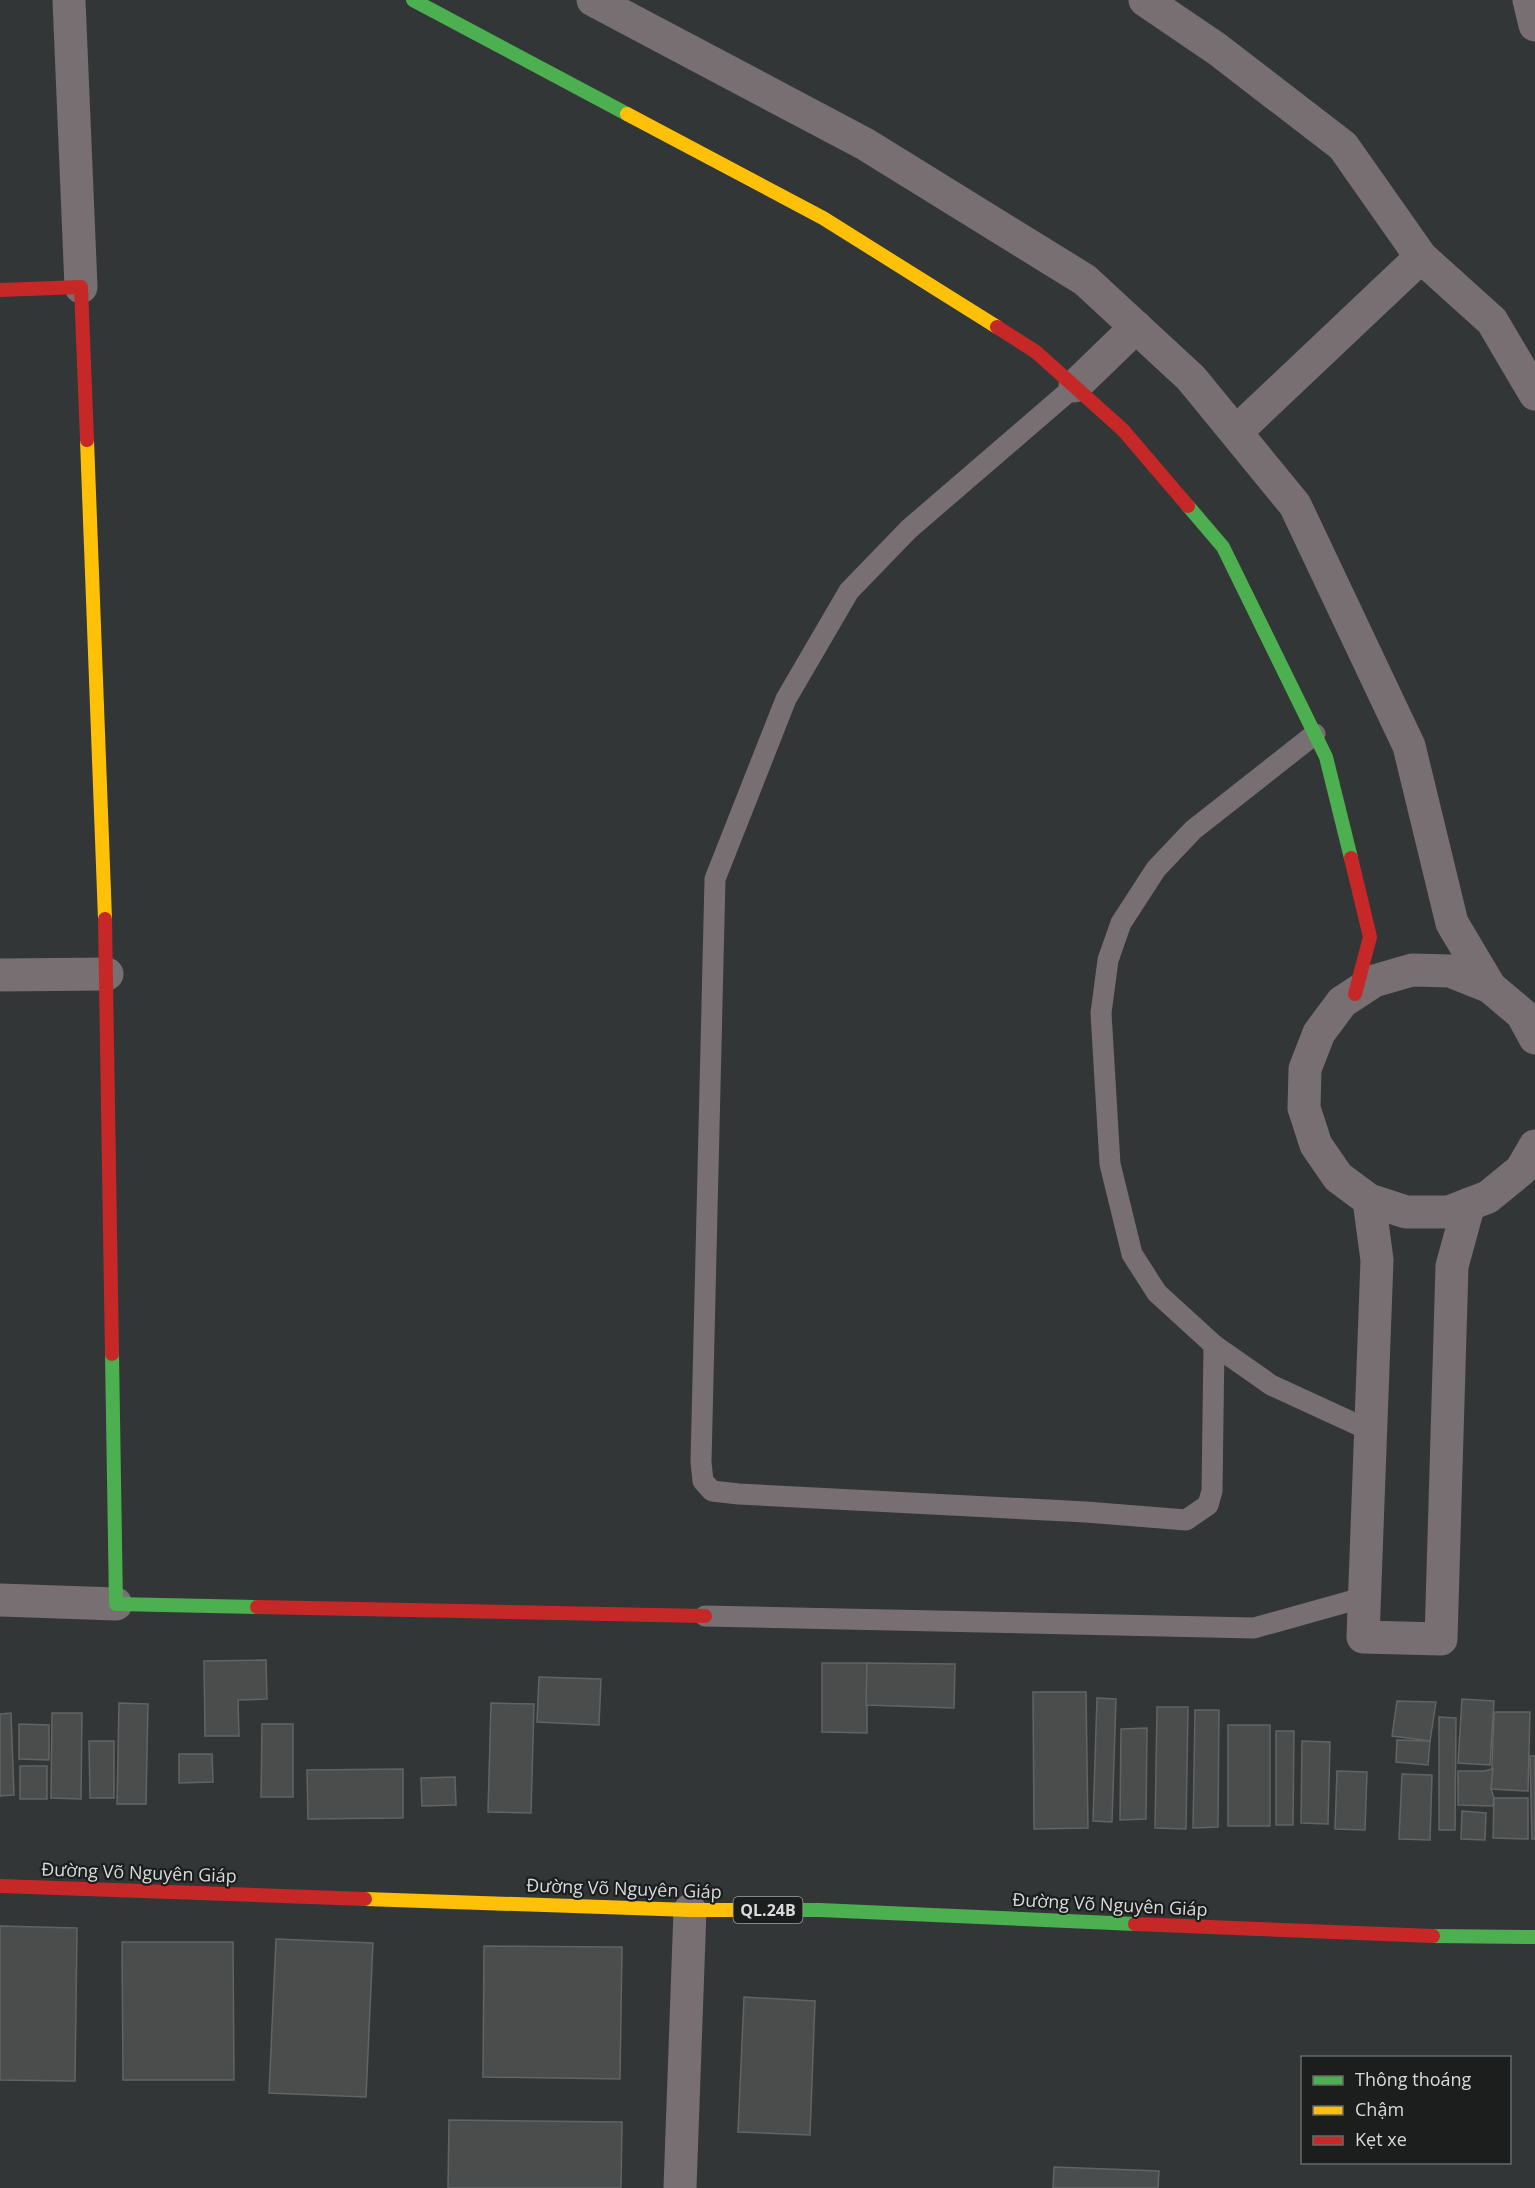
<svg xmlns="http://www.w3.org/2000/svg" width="1535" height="2188" viewBox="0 0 1535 2188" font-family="'Open Sans',sans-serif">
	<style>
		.building { fill: #4b4d4d; stroke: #616464; stroke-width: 1.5 }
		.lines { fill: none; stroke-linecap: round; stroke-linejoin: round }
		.lane { stroke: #776f72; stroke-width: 21 }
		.street { stroke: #776f72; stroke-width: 33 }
		.fast { stroke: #4caf50; stroke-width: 14 }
		.slow { stroke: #ffc107; stroke-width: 14 }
		.jam { stroke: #c62828; stroke-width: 14 }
		.labels { text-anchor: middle; stroke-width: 4.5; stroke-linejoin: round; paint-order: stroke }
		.shield { fill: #1c1e1e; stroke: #a0a2a3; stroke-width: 1.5 }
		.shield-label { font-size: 16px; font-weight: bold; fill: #d8dbdc }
		.street-label { font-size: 18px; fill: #d8dbdc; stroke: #1c1e1e }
	</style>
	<rect width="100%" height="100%" fill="#333636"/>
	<!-- building -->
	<g class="building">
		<path d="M266 1660 267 1699 238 1700 239 1736H205L204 1661Z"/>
		<path d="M822 1663H867V1733L822 1732Z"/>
		<path d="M867 1663 955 1664 954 1708 866 1705Z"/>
		<path d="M539 1677 601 1679 599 1725 537 1722Z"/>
		<path d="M1033 1692H1086L1088 1828 1034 1829Z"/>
		<path d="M1097 1698 1116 1699 1112 1822 1093 1821Z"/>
		<path d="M1462 1699 1494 1701 1490 1765 1458 1763Z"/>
		<path d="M1397 1701 1436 1702 1430 1741 1392 1736Z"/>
		<path d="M119 1703 148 1704 146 1804H117Z"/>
		<path d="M491 1703 534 1704 531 1813 488 1812Z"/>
		<path d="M1157 1707H1188L1186 1829 1155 1828Z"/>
		<path d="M1195 1710H1219L1218 1827 1193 1828Z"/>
		<path d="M1494 1712H1530L1528 1791 1491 1789Z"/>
		<path d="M11 1713 14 1795 0 1796V1714Z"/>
		<path d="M52 1713H82L81 1799 51 1798Z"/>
		<path d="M1439 1717 1456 1718 1455 1830H1439Z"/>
		<path d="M19 1724 49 1725V1760L19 1759Z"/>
		<path d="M262 1724H293V1797H261Z"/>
		<rect x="1228" y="1725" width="42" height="101"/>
		<path d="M1147 1728 1146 1819 1120 1820 1121 1729Z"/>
		<path d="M1276 1731H1294L1293 1825H1276Z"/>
		<path d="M1397 1740 1430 1741 1428 1765 1396 1762Z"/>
		<path d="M89 1741H114V1798H90Z"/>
		<path d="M1302 1741 1330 1742 1328 1824 1301 1823Z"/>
		<path d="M179 1754H212L213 1782 179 1783Z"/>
		<path d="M1530 1756H1535V1839H1532Z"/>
		<rect x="20" y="1766" width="27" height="33"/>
		<path d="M403 1769V1818L308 1819 307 1770Z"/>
		<path d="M1493 1769 1491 1789 1494 1798 1493 1806 1458 1805V1771H1484Z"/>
		<path d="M1337 1771 1367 1772 1365 1830 1335 1829Z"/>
		<path d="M1402 1774 1432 1775 1430 1840 1399 1839Z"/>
		<path d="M455 1777 456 1805 422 1806 421 1778Z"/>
		<path d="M1494 1798H1528V1839L1493 1838Z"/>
		<path d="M1462 1811 1486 1813 1485 1840 1461 1839Z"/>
		<path d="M0 1926 77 1928 75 2081 0 2080Z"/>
		<path d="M276 1939 373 1943 366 2097 269 2093Z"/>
		<path d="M122 1942H233L234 2080H123Z"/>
		<path d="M484 1946 622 1947 620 2079 483 2077Z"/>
		<path d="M744 1997 815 2001 810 2135 738 2132Z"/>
		<path d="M449 2120 622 2122 621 2188H448Z"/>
		<path d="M1054 2167 1159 2171 1158 2188H1053Z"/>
	</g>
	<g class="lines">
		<!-- lane -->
		<g class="lane">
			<path d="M1075 386 909 529 849 591 786 699 715 879 701 1462 703 1481 712 1491 739 1494 1086 1512 1186 1520 1208 1505 1212 1491 1214 1345"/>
			<path d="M1315 734 1193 830 1156 869 1121 923 1108 960 1101 1013 1110 1164 1132 1254 1157 1293 1214 1345 1271 1385 1371 1431"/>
			<path d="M705 1616 1254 1628 1365 1597"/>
		</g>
		<!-- street -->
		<g class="street">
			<path d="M69 0 81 287"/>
			<path d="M593 0 865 144 1085 280 1191 378 1295 505 1409 746 1452 923 1490 987"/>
			<path d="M1145 0 1217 49 1343 146 1421 257 1492 321 1535 394"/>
			<path d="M1529 0 1535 25"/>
			<path d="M1075 386 1136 327"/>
			<path d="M1236 432 1421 257"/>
			<path d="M0 975 107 974"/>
			<path d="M1535 1038 1522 1014 1490 987 1450 971 1412 970 1374 981 1342 1002 1319 1033 1305 1069 1304 1108 1316 1145 1338 1177 1369 1200 1406 1212H1449L1488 1197 1521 1170 1535 1146"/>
			<path d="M1369 1200 1377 1260 1363 1637 1441 1639 1452 1266 1469 1204"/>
			<path d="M0 1600 116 1604"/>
			<path d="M680 2188 690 1910"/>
		</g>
		<!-- fast -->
		<g class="fast">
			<path d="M413 0 627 114"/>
			<path d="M1188 506 1223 547 1326 757 1351 858"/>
			<path d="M112 1354 116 1604 257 1607"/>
			<path d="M754 1910H820L1135 1924"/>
			<path d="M1433 1936 1535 1937"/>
		</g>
		<!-- slow -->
		<g class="slow">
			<path d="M627 114 823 218 997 327"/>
			<path d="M87 440 105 919"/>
			<path d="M365 1899 690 1910H754"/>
		</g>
		<!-- jam -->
		<g class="jam">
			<path d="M0 290 81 287 87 440"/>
			<path d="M997 327 1036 352 1123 430 1188 506"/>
			<path d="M1351 858 1370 937 1355 994"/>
			<path d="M105 919 112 1354"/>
			<path d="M257 1607 705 1616"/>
			<path d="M0 1886 365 1899"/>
			<path d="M1135 1924 1433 1936"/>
		</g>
	</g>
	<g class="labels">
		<!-- shield labels -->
		<rect class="shield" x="733.5" y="1897" width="69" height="26" rx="4.5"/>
		<g class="shield-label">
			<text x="768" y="1916">QL.24B</text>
		</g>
		<!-- street labels -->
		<g class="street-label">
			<text transform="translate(139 1873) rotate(2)" y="6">Đường Võ Nguyên Giáp</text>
			<text transform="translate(624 1889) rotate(2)" y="6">Đường Võ Nguyên Giáp</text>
			<text transform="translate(1110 1905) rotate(3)" y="6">Đường Võ Nguyên Giáp</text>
		</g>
	</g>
	<!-- legend -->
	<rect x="1301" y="2056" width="210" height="108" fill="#1c1e1e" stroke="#676a6a" stroke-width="1.5"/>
	<rect x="1313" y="2076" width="30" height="9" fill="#4caf50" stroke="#676a6a" stroke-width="1.5"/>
	<text x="1355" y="2086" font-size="18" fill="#d8dbdc">Thông thoáng</text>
	<rect x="1313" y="2106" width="30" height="9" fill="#ffc107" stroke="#676a6a" stroke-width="1.5"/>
	<text x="1355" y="2116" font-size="18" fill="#d8dbdc">Chậm</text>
	<rect x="1313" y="2136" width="30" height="9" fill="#c62828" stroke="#676a6a" stroke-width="1.5"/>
	<text x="1355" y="2146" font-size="18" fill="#d8dbdc">Kẹt xe</text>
</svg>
